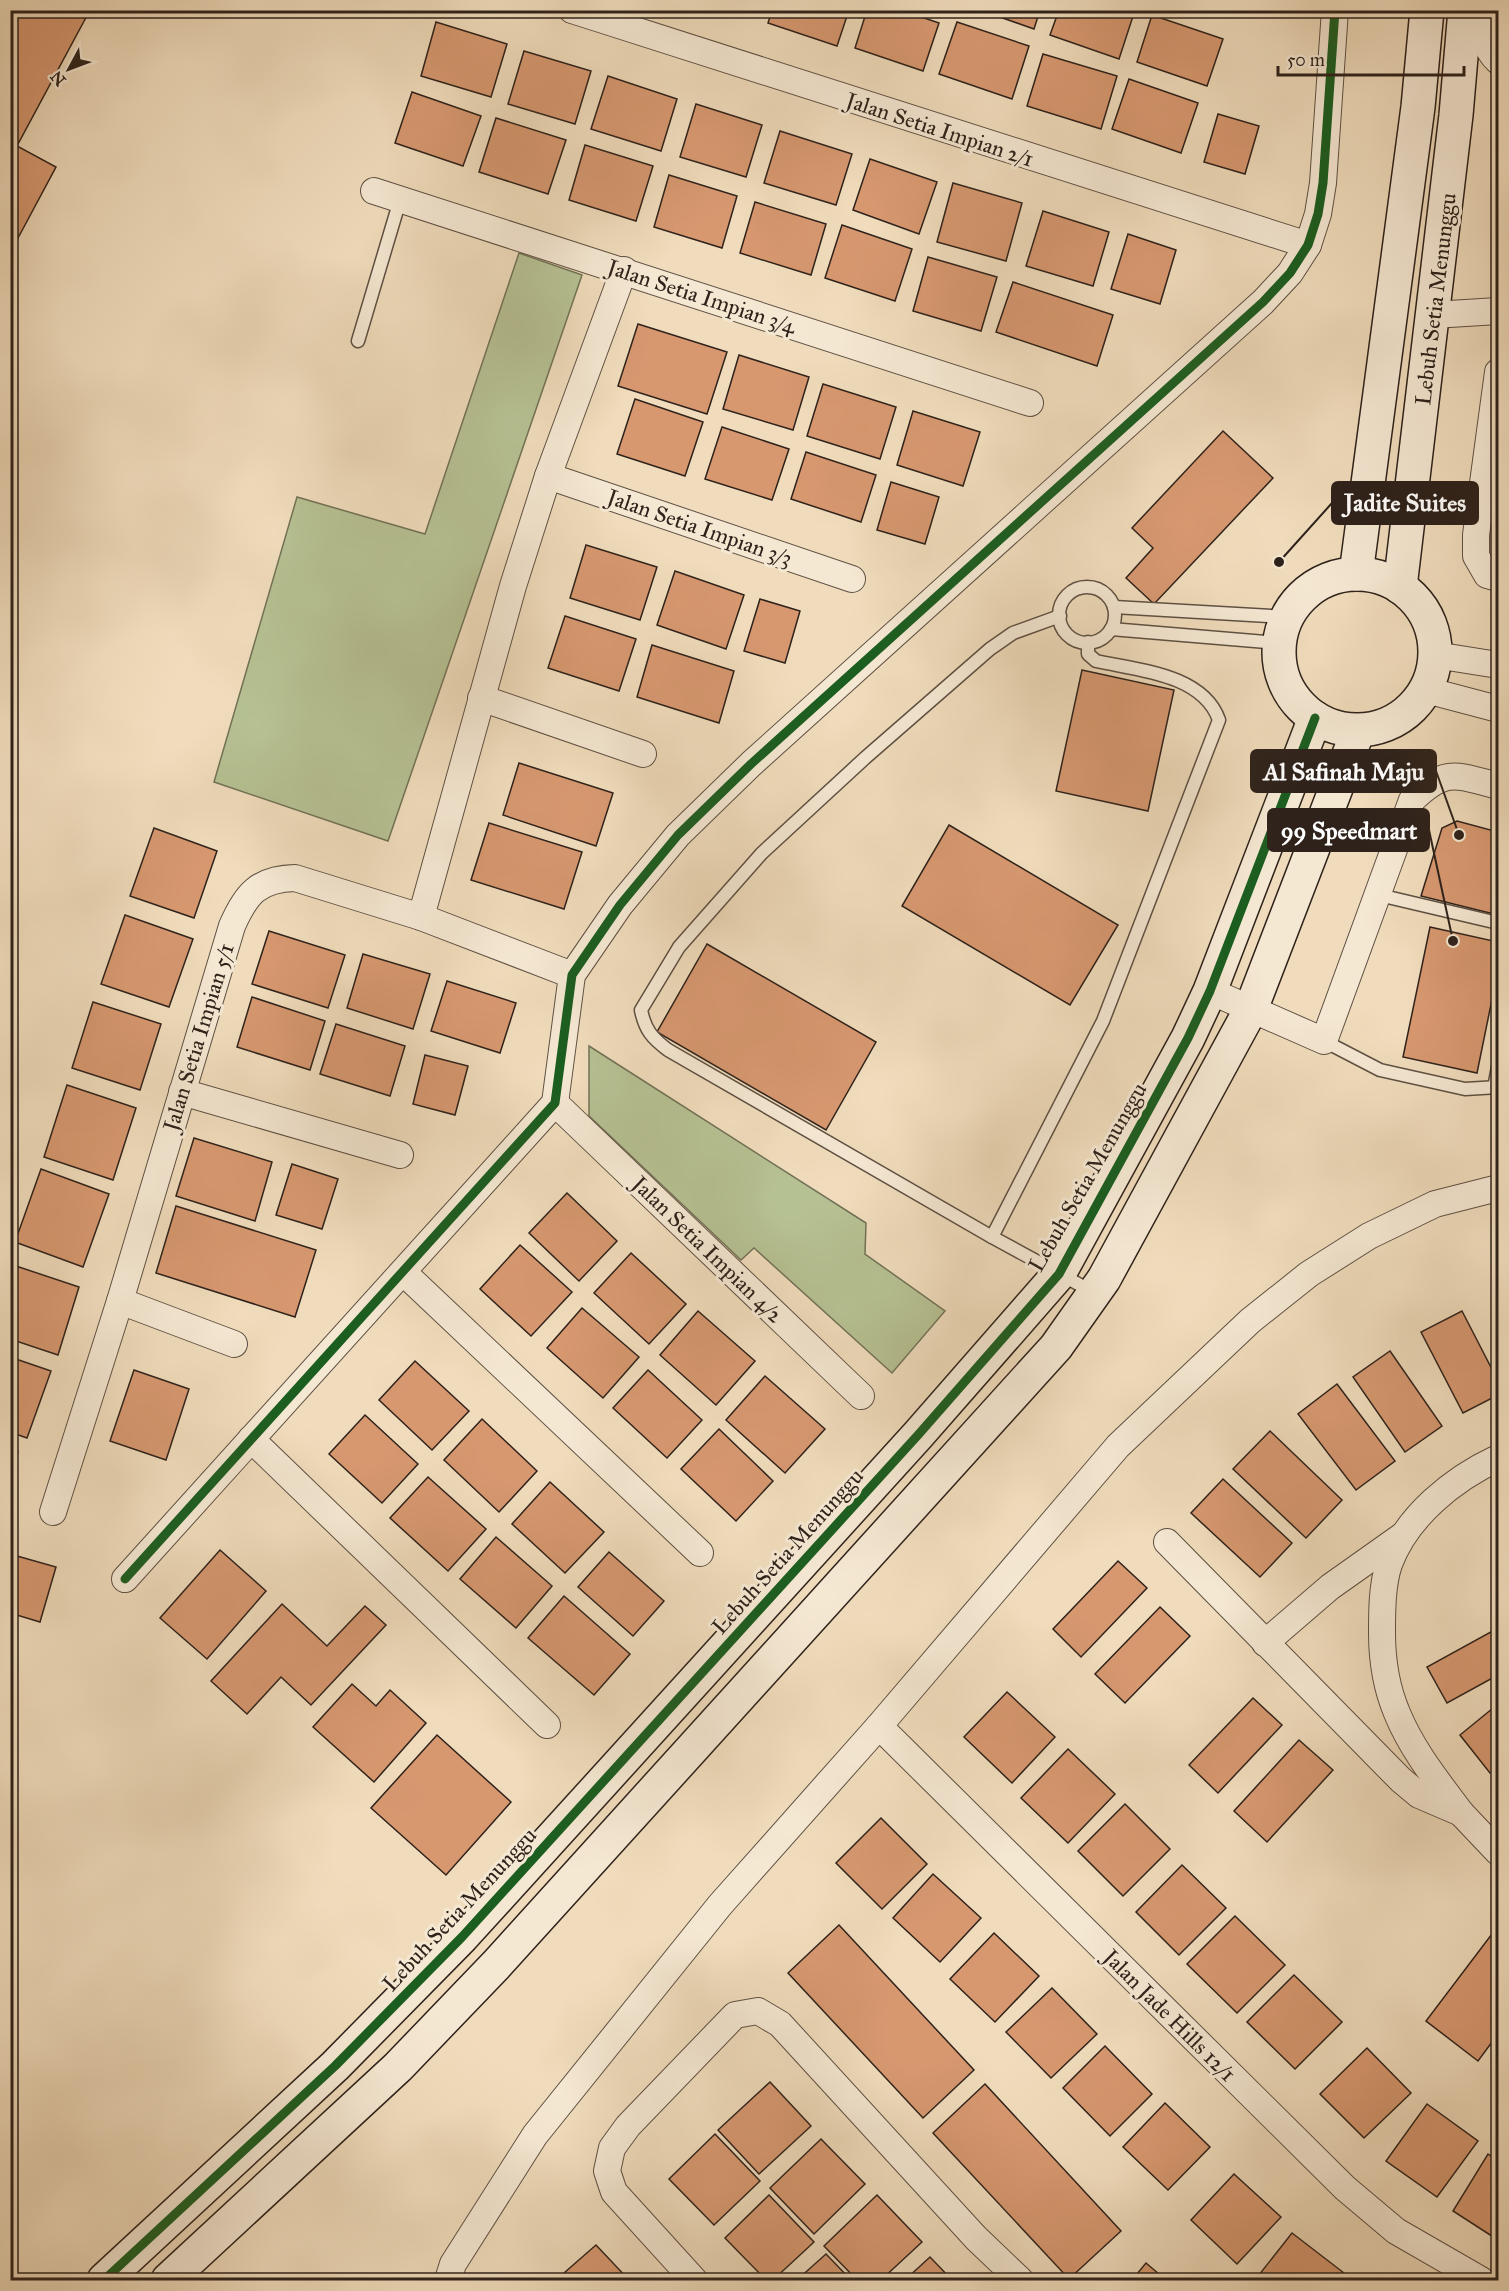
<svg xmlns="http://www.w3.org/2000/svg" width="1509" height="2291" viewBox="0 0 1509 2291" font-family="'IM FELL Great Primer',serif">
	<style>
		.green { fill: #b6c193; stroke: #727257; stroke-width: 1.5 }
		.building { fill: #d79870; stroke: #2e221b; stroke-width: 1.5 }
		.lines { fill: none; stroke-linecap: round; stroke-linejoin: round }
		.lane-casing { stroke: #5e5043; stroke-width: 15 }
		.street-casing { stroke: #5e5043; stroke-width: 28 }
		.secondary-casing { stroke: #2e221b; stroke-width: 36 }
		.lane { stroke: #f5e8d3; stroke-width: 12 }
		.street { stroke: #f5e8d3; stroke-width: 26 }
		.secondary { stroke: #f5e8d3; stroke-width: 33 }
		.cycleway-casing { stroke: #f5e8d3; stroke-width: 13 }
		.cycleway { stroke: #1b5e20; stroke-width: 9 }
		.labels { text-anchor: middle; stroke-width: 6; stroke-linejoin: round; paint-order: stroke }
		.street-label { font-size: 22px; fill: #2e221b; stroke: #f5e8d3 }
		.leader { fill: none; stroke: #2e221b; stroke-width: 2 }
		.callout-dot { fill: #2e221b; stroke: #f5e8d3; stroke-width: 2 }
		.callout { fill: #2e221b; stroke: #2e221b; stroke-width: 2 }
		.callout-label { font-size: 24px; text-anchor: middle; font-weight: bold; fill: #fff }
	</style>
	<rect width="100%" height="100%" fill="#f0dcbc"/>
	<filter id="stains"><feTurbulence type="fractalNoise" baseFrequency=".00333" numOctaves="4"/><feColorMatrix values="0 0 0 0 .2 0 0 0 0 .09 0 0 0 0 .02 0 0 0 .5 -.17"/></filter>
	<radialGradient id="worn" r=".72"><stop offset=".6" stop-color="#630" stop-opacity="0"/><stop offset="1" stop-color="#630" stop-opacity=".3"/></radialGradient>
	<!-- green -->
	<g class="green">
		<path d="M519 253 582 275 388 841 214 782 297 497 425 534Z"/>
		<path d="M589 1046 866 1223 865 1254 945 1311 892 1373 754 1248 741 1260 589 1116Z"/>
	</g>
	<!-- building -->
	<g class="building">
		<path d="M10 10H90L17 146 56 167 10 253Z"/>
		<path d="M735 10H753L751 15Z"/>
		<path d="M772 10H849L837 46 768 23Z"/>
		<path d="M867 10H901L939 23 923 71 855 48Z"/>
		<path d="M980 10H1040L1034 29Z"/>
		<path d="M1059 10H1135L1119 59 1050 35Z"/>
		<path d="M1152 15 1223 39 1207 86 1137 62Z"/>
		<path d="M436 22 507 44 491 97 421 76Z"/>
		<path d="M957 22 1029 46 1012 99 939 74Z"/>
		<path d="M524 51 591 71 575 124 508 104Z"/>
		<path d="M1043 54 1117 76 1101 129 1027 106Z"/>
		<path d="M608 76 677 99 661 151 591 129Z"/>
		<path d="M1129 79 1198 103 1181 153 1112 129Z"/>
		<path d="M412 92 481 116 463 166 395 143Z"/>
		<path d="M696 104 762 125 746 177 680 157Z"/>
		<path d="M1218 114 1259 126 1245 174 1204 162Z"/>
		<path d="M496 118 566 140 548 194 479 172Z"/>
		<path d="M780 131 852 154 836 205 764 183Z"/>
		<path d="M585 145 653 166 636 221 569 200Z"/>
		<path d="M870 159 937 182 919 234 853 210Z"/>
		<path d="M669 175 737 196 722 248 654 227Z"/>
		<path d="M953 183 1022 203 1006 261 937 242Z"/>
		<path d="M755 202 826 224 811 275 740 253Z"/>
		<path d="M1043 211 1109 232 1093 286 1026 266Z"/>
		<path d="M842 225 912 249 895 301 825 278Z"/>
		<path d="M1128 234 1176 250 1160 304 1111 289Z"/>
		<path d="M928 257 997 277 981 331 913 311Z"/>
		<path d="M1013 282 1113 315 1097 366 996 332Z"/>
		<path d="M638 324 727 352 707 414 618 386Z"/>
		<path d="M739 355 809 377 793 430 723 409Z"/>
		<path d="M823 384 896 407 880 459 807 436Z"/>
		<path d="M635 399 703 422 685 476 617 454Z"/>
		<path d="M913 411 980 432 963 486 897 465Z"/>
		<path d="M722 427 789 449 772 500 705 479Z"/>
		<path d="M1223 431 1273 478 1154 604 1126 578 1153 548 1132 528Z"/>
		<path d="M806 452 876 475 861 522 791 499Z"/>
		<path d="M891 482 939 497 925 544 877 530Z"/>
		<path d="M586 545 657 567 640 620 570 598Z"/>
		<path d="M675 571 744 595 726 649 657 625Z"/>
		<path d="M760 599 800 611 785 663 744 651Z"/>
		<path d="M565 616 636 639 619 691 548 668Z"/>
		<path d="M652 645 734 671 719 723 637 697Z"/>
		<path d="M1082 670 1174 690 1148 811 1056 791Z"/>
		<path d="M519 763 613 793 596 846 503 815Z"/>
		<path d="M1457 821 1498 832V915L1421 896 1442 828Z"/>
		<path d="M489 823 582 852 564 909 471 880Z"/>
		<path d="M949 825 1118 925 1070 1005 902 906Z"/>
		<path d="M154 828 217 851 194 918 130 896Z"/>
		<path d="M125 915 193 939 169 1007 101 984Z"/>
		<path d="M1430 927 1498 942V970L1477 1073 1403 1057Z"/>
		<path d="M269 931 345 955 328 1008 252 984Z"/>
		<path d="M707 944 876 1042 826 1130 657 1032Z"/>
		<path d="M363 954 430 974 413 1029 347 1008Z"/>
		<path d="M447 981 516 1003 500 1053 431 1031Z"/>
		<path d="M252 997 325 1021 310 1070 237 1047Z"/>
		<path d="M93 1002 161 1024 140 1090 72 1068Z"/>
		<path d="M336 1024 405 1046 390 1096 320 1074Z"/>
		<path d="M425 1055 468 1066 455 1115 413 1104Z"/>
		<path d="M67 1085 136 1108 113 1180 44 1157Z"/>
		<path d="M194 1138 272 1162 255 1221 176 1196Z"/>
		<path d="M292 1164 338 1179 322 1229 276 1215Z"/>
		<path d="M41 1169 109 1194 83 1267 15 1242Z"/>
		<path d="M567 1193 617 1241 579 1281 529 1233Z"/>
		<path d="M176 1206 316 1250 295 1317 156 1273Z"/>
		<path d="M520 1245 572 1292 531 1336 480 1289Z"/>
		<path d="M631 1253 686 1304 649 1344 594 1293Z"/>
		<path d="M10 1264 79 1287 58 1355 10 1339Z"/>
		<path d="M582 1308 639 1357 603 1398 547 1348Z"/>
		<path d="M698 1311 755 1361 716 1405 660 1355Z"/>
		<path d="M1462 1311 1498 1381V1395L1463 1413 1421 1332Z"/>
		<path d="M1390 1351 1442 1426 1405 1452 1353 1377Z"/>
		<path d="M10 1357 51 1371 27 1438 10 1432Z"/>
		<path d="M415 1361 469 1411 432 1450 379 1400Z"/>
		<path d="M134 1370 189 1389 166 1460 110 1441Z"/>
		<path d="M648 1370 702 1420 667 1458 613 1408Z"/>
		<path d="M765 1376 825 1429 785 1473 726 1420Z"/>
		<path d="M1337 1384 1395 1461 1356 1490 1298 1414Z"/>
		<path d="M365 1415 418 1464 382 1503 329 1454Z"/>
		<path d="M482 1419 537 1471 499 1512 444 1460Z"/>
		<path d="M719 1429 773 1481 736 1521 681 1469Z"/>
		<path d="M1270 1431 1342 1500 1306 1538 1233 1469Z"/>
		<path d="M10 1450 18 1452 10 1474Z"/>
		<path d="M428 1477 486 1529 448 1571 390 1518Z"/>
		<path d="M1223 1479 1292 1543 1260 1577 1191 1513Z"/>
		<path d="M550 1482 604 1532 565 1573 512 1524Z"/>
		<path d="M496 1537 552 1586 516 1628 460 1579Z"/>
		<path d="M220 1550 266 1591 207 1659 160 1618Z"/>
		<path d="M609 1552 664 1601 633 1636 578 1587Z"/>
		<path d="M10 1554 56 1567 40 1622 10 1613Z"/>
		<path d="M1118 1561 1147 1588 1081 1657 1053 1629Z"/>
		<path d="M564 1596 630 1654 594 1695 528 1638Z"/>
		<path d="M282 1604 327 1646 365 1606 386 1625 311 1705 281 1677 247 1714 211 1681Z"/>
		<path d="M1160 1607 1190 1636 1125 1703 1095 1674Z"/>
		<path d="M1498 1628V1675L1447 1703 1427 1667Z"/>
		<path d="M352 1684 376 1706 390 1690 426 1723 374 1782 313 1727Z"/>
		<path d="M1007 1692 1055 1737 1012 1783 964 1737Z"/>
		<path d="M1253 1698 1282 1725 1218 1793 1189 1765Z"/>
		<path d="M1498 1704V1767L1490 1773 1460 1735Z"/>
		<path d="M437 1735 511 1802 446 1875 371 1808Z"/>
		<path d="M1299 1740 1333 1770 1267 1842 1234 1811Z"/>
		<path d="M1068 1749 1115 1794 1068 1843 1021 1798Z"/>
		<path d="M1125 1804 1170 1849 1123 1896 1078 1851Z"/>
		<path d="M881 1818 927 1864 882 1909 836 1863Z"/>
		<path d="M1182 1865 1226 1908 1179 1955 1136 1912Z"/>
		<path d="M933 1874 981 1918 940 1962 893 1918Z"/>
		<path d="M1235 1916 1285 1965 1237 2013 1187 1964Z"/>
		<path d="M839 1925 974 2070 923 2118 788 1973Z"/>
		<path d="M1498 1926V2034L1478 2061 1426 2021Z"/>
		<path d="M994 1933 1039 1976 995 2022 950 1979Z"/>
		<path d="M1294 1975 1342 2022 1295 2069 1247 2022Z"/>
		<path d="M1052 1988 1097 2034 1051 2078 1006 2032Z"/>
		<path d="M1105 2046 1152 2094 1110 2136 1063 2088Z"/>
		<path d="M1367 2048 1411 2093 1364 2138 1320 2094Z"/>
		<path d="M770 2082 811 2126 759 2174 718 2130Z"/>
		<path d="M985 2084 1121 2231 1069 2279 933 2133Z"/>
		<path d="M1165 2103 1210 2147 1168 2190 1123 2147Z"/>
		<path d="M1427 2104 1478 2141 1437 2197 1386 2161Z"/>
		<path d="M715 2134 760 2181 714 2225 669 2179Z"/>
		<path d="M821 2139 865 2184 814 2234 770 2188Z"/>
		<path d="M1488 2154 1498 2161V2240L1453 2211Z"/>
		<path d="M1234 2174 1281 2217 1237 2264 1191 2220Z"/>
		<path d="M769 2195 814 2242 773 2280H766L725 2238Z"/>
		<path d="M877 2195 922 2242 881 2280H857L824 2246Z"/>
		<path d="M1292 2233 1344 2273 1338 2280H1255Z"/>
		<path d="M596 2245 629 2280H556Z"/>
		<path d="M826 2254 851 2280H797Z"/>
		<path d="M930 2257 952 2280H905Z"/>
		<path d="M1146 2263 1166 2280H1132Z"/>
	</g>
	<g class="lines">
		<!-- lane casing -->
		<g class="lane-casing">
			<g id="lane">
				<path d="M358 341 400 200"/>
				<circle cx="1087" cy="615" r="28"/>
				<path d="M1114 607 1287 617"/>
				<path d="M1060 616 1013 633 990 649 865 758 762 853 679 947 641 1010C645 1030 652 1038 668 1050L992 1237 1103 1021 1219 720C1203 674 1137 670 1096 661L1088 654V642"/>
				<path d="M1111 629 1279 643"/>
				<path d="M1379 895 1498 923"/>
				<path d="M1324 1041 1380 1070 1465 1089 1498 1087"/>
				<path d="M1494 1088 1498 1067"/>
				<path d="M992 1237 1093 1292"/>
			</g>
		</g>
		<!-- street casing -->
		<g class="street-casing">
			<g id="street">
				<path d="M572 10 1308 245"/>
				<path d="M1478 10C1481 30 1484 48 1498 61"/>
				<path d="M374 191 1030 403"/>
				<path d="M1433 315 1498 311"/>
				<path d="M1498 372 1476 535V556L1487 575 1498 578"/>
				<path d="M548 476 852 579"/>
				<path d="M1435 655 1498 665"/>
				<path d="M1426 690 1498 709"/>
				<path d="M481 698 643 754"/>
				<path d="M421 917 513 586 548 476 624 270"/>
				<path d="M1210 991 1324 1041 1412 800C1446 767 1456 775 1498 786"/>
				<path d="M182 1092 400 1155"/>
				<path d="M555 1103 861 1396"/>
				<path d="M403 1272 700 1553"/>
				<path d="M120 1301 234 1344"/>
				<path d="M251 1439 547 1725"/>
				<path d="M53 1512 120 1301 232 926C246 894 258 879 295 878L421 917 572 975"/>
				<path d="M1167 1542 1401 1780 1419 1795 1461 1813 1498 1852"/>
				<path d="M125 1579 555 1103 572 975 620 905 678 835 751 764 1263 302 1290 273 1308 245 1318 214 1323 183 1335 10"/>
				<path d="M1265 1643 1330 1587 1402 1536"/>
				<path d="M879 1726 1345 2188 1396 2231 1481 2280"/>
				<path d="M1461 1813C1438 1782 1412 1750 1397 1713 1386 1687 1382 1660 1382 1633 1382 1611 1382 1585 1389 1564 1407 1516 1453 1479 1498 1458"/>
				<path d="M448 2280 453 2264 535 2135 720 1905 879 1726 1118 1446 1250 1321 1309 1274 1369 1236 1435 1204 1498 1188"/>
				<path d="M694 2280 614 2192 607 2171 612 2148 628 2126 735 2015 758 2011 780 2024 976 2238 1020 2280"/>
			</g>
		</g>
		<!-- secondary casing -->
		<g class="secondary-casing">
			<g id="secondary">
				<path d="M1356 574 1418 107 1427 10"/>
				<circle cx="1357" cy="652" r="78"/>
				<path d="M1400 587 1456 115 1465 10"/>
				<path d="M104 2280 335 2066 462 1937 918 1435 1059 1274 1188 1038 1210 991 1315 718"/>
				<path d="M168 2280 398 2067 496 1965 1056 1347 1104 1279 1251 1009 1358 731"/>
			</g>
		</g>
		<!-- lane -->
		<use href="#lane" class="lane"/>
		<!-- street -->
		<use href="#street" class="street"/>
		<!-- secondary -->
		<use href="#secondary" class="secondary"/>
		<!-- cycleway casing -->
		<g class="cycleway-casing">
			<g id="cycleway">
				<path d="M125 1579 555 1103 572 975 620 905 678 835 751 764 1263 302 1290 273 1308 245 1318 214 1323 183 1335 10"/>
				<path d="M104 2280 335 2066 462 1937 918 1435 1059 1274 1188 1038 1210 991 1315 718"/>
			</g>
		</g>
		<!-- cycleway -->
		<use href="#cycleway" class="cycleway"/>
	</g>
	<g class="labels">
		<!-- street labels -->
		<g class="street-label">
			<text transform="translate(940 129) rotate(18)" y="8">Jalan Setia Impian 2/1</text>
			<text transform="translate(702 296) rotate(18)" y="8">Jalan Setia Impian 3/4</text>
			<text transform="translate(1435 299) rotate(-83)" y="8">Lebuh Setia Menunggu</text>
			<text transform="translate(700 527) rotate(19)" y="8">Jalan Setia Impian 3/3</text>
			<text transform="translate(198 1037) rotate(-73)" y="8">Jalan Setia Impian 5/1</text>
			<text transform="translate(1087 1177) rotate(-60)" y="8">Lebuh Setia Menunggu</text>
			<text transform="translate(708 1249) rotate(44)" y="8">Jalan Setia Impian 4/2</text>
			<text transform="translate(787 1551) rotate(-48)" y="8">Lebuh Setia Menunggu</text>
			<text transform="translate(459 1909) rotate(-47)" y="8">Lebuh Setia Menunggu</text>
			<text transform="translate(1170 2015) rotate(45)" y="8">Jalan Jade Hills 12/1</text>
		</g>
	</g>
	<!-- callouts -->
	<path class="leader" d="M1279 562L1332 503M1459 835L1436 771M1453 941L1429 830"/>
	<g class="callout-dot">
		<circle cx="1279" cy="562" r="6"/>
		<circle cx="1459" cy="835" r="6"/>
		<circle cx="1453" cy="941" r="6"/>
	</g>
	<g class="callout">
		<rect x="1332" y="482" width="146" height="42" rx="6"/>
		<rect x="1251" y="750" width="185" height="42" rx="6"/>
		<rect x="1268" y="809" width="161" height="42" rx="6"/>
	</g>
	<g class="callout-label">
		<text x="1405" y="511">Jadite Suites</text>
		<text x="1344" y="780">Al Safinah Maju</text>
		<text x="1349" y="839">99 Speedmart</text>
	</g>
	<!-- margin -->
	<rect width="1509" height="2291" fill="none" stroke="#f0dcbc" stroke-width="36"/>
	<rect x="12" y="12" width="1485" height="2267" fill="none" stroke="#2e221b" stroke-width="3"/>
	<rect x="18" y="18" width="1473" height="2255" fill="none" stroke="#2e221b" stroke-width="1.5"/>
	<!-- north arrow -->
	<g transform="translate(69 69) rotate(229)" stroke="#f5e8d3" stroke-width="4.5" paint-order="stroke">
	<path d="M0-4.5L10 22L0 15L-10 22Z" fill="#2e221b"/>
	<text y="-9" font-size="16" font-weight="bold" text-anchor="middle" fill="#2e221b">N</text>
	</g>
	<!-- scale -->
	<path d="M1278 66v9h186v-9" fill="none" stroke="#2e221b" stroke-width="3"/>
	<text x="1287" y="66" font-size="18" fill="#2e221b" stroke="#f5e8d3" stroke-width="4.5" paint-order="stroke">50 m</text>
	<rect width="100%" height="100%" filter="url(#stains)"/>
	<rect width="100%" height="100%" fill="url(#worn)"/>
</svg>
